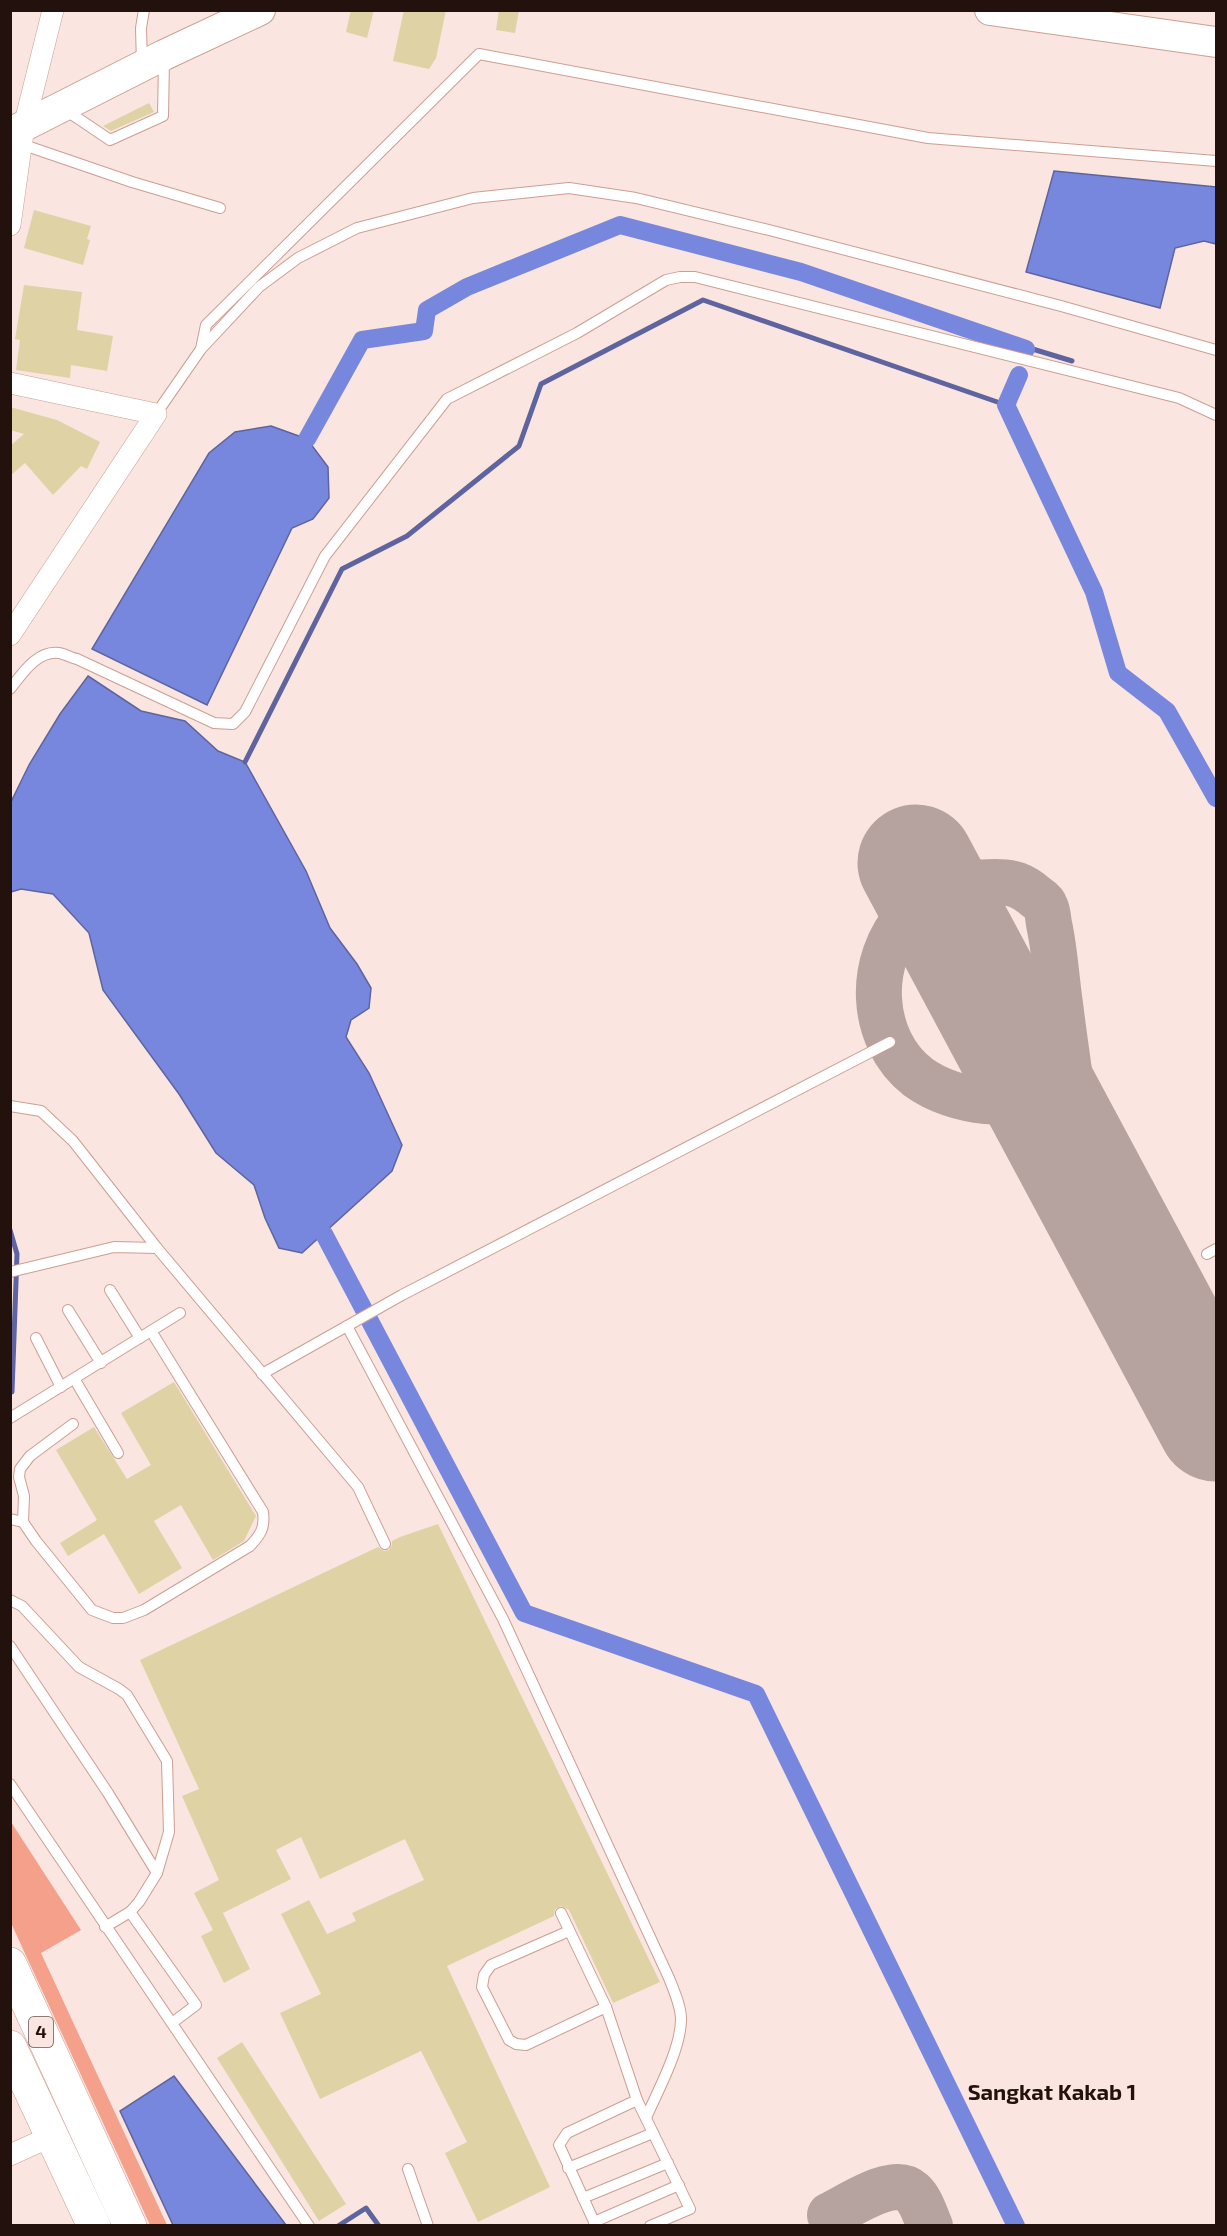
<svg xmlns="http://www.w3.org/2000/svg" width="1227" height="2236" viewBox="0 0 1227 2236" font-family="'Exo 2',sans-serif">
	<style>
		.green { fill: #f4a08b }
		.water { fill: #7887de; stroke: #5e649f; stroke-width: 1.5 }
		.lines { fill: none; stroke-linecap: round; stroke-linejoin: round }
		.stream { stroke: #5e649f; stroke-width: 5 }
		.canal { stroke: #7887de; stroke-width: 18 }
		.taxiway { stroke: #b6a29e; stroke-width: 46 }
		.runway { stroke: #b6a29e; stroke-width: 117 }
		.building { fill: #dfd3a6 }
		.service-casing { stroke: #cd9e92; stroke-width: 12 }
		.minor-casing { stroke: #cd9e92; stroke-width: 22 }
		.secondary-casing { stroke: #cd9e92; stroke-width: 32 }
		.trunk-casing { stroke: #cd9e92; stroke-width: 34 }
		.service { stroke: #fff; stroke-width: 10 }
		.minor { stroke: #fff; stroke-width: 21 }
		.secondary { stroke: #fff; stroke-width: 30 }
		.trunk { stroke: #fff; stroke-width: 33 }
		.labels { text-anchor: middle; stroke-width: 6; stroke-linejoin: round; paint-order: stroke }
		.shield { fill: #fae5e0; stroke: #63514c; stroke-width: 1.5 }
		.shield-label { font-size: 18px; font-weight: bold; fill: #22110d }
		.quarter-label { font-size: 22px; font-weight: bold; fill: #22110d; stroke: #fae5e0 }
	</style>
	<rect width="100%" height="100%" fill="#fae5e0"/>
	<!-- green -->
	<path class="green" d="M11 1822 81 1930 41 1953 167 2225H150L11 1923Z"/>
	<!-- water -->
	<g class="water">
		<path d="M1054 171 1216 187V244L1204 241 1175 248 1160 308 1026 272Z"/>
		<path d="M271 426 307 439 328 467 329 498 313 519 292 528 207 705 92 649 209 453 235 432Z"/>
		<path d="M88 676 141 711 185 721 218 751 245 762 306 871 330 928 357 964 371 988 369 1008 351 1020 346 1037 369 1073 402 1145 392 1171 302 1253 279 1248 265 1218 254 1185 216 1153 179 1094 103 990 89 933 53 894 21 889 11 892V802L29 765 60 714Z"/>
		<path d="M174 2076 286 2225H173L120 2111Z"/>
	</g>
	<g class="lines">
		<!-- stream -->
		<g class="stream">
			<path d="M1026 347 1072 361"/>
			<path d="M245 762 342 569 407 536 519 446 541 384 703 300 1006 405"/>
			<path d="M10 1230 17 1254 12 1392"/>
			<path d="M338 2226 366 2208 379 2226"/>
		</g>
		<!-- canal -->
		<g class="canal">
			<path d="M1019 375 1006 405 1094 592 1118 673 1167 711 1216 798"/>
			<path d="M307 439 362 340 424 331 427 310 467 287 620 225 801 272 1026 349"/>
			<path d="M324 1234 524 1613 756 1694 1016 2226"/>
		</g>
		<!-- taxiway -->
		<g class="taxiway">
			<path d="M1074 1158 1017 1105C1007 1101 997 1102 986 1101 963 1099 937 1091 918 1077 869 1039 866 960 909 915 930 892 964 882 995 882 1013 882 1022 885 1036 897 1039 899 1044 902 1045 906 1048 911 1048 918 1049 924 1055 951 1056 977 1060 1004 1067 1061 1076 1118 1084 1175"/>
			<path d="M830 2215C849 2206 894 2175 912 2192 921 2200 925 2215 930 2226"/>
		</g>
		<!-- runway -->
		<path class="runway" d="M916 863 1216 1423"/>
	</g>
	<!-- building -->
	<g class="building">
		<path d="M351 10H374L367 38 346 32Z"/>
		<path d="M404 10H446L436 58 429 69 393 61Z"/>
		<path d="M499 10H519L515 33 496 30Z"/>
		<path d="M149 103 154 112 111 131 103 126Z"/>
		<path d="M34 210 91 226 87 239 90 240 83 265 24 248Z"/>
		<path d="M24 285 82 292 77 330 113 336 107 371 71 365 70 378 16 370 20 340 15 339Z"/>
		<path d="M10 407 57 420 100 442 87 469 81 466 53 495 25 463 10 476V446L24 434 10 430Z"/>
		<path d="M174 1382 256 1516 244 1541 213 1560 181 1505 154 1521 182 1568 139 1594 104 1534 68 1556 60 1543 97 1520 56 1450 94 1427 127 1479 151 1465 121 1413Z"/>
		<path d="M438 1524 660 1982 613 2003 569 1910 561 1906 555 1909 554 1916 447 1966 550 2187 478 2222 445 2153 467 2142 421 2051 320 2099 280 2013 321 1994 281 1914 309 1900 327 1934 356 1921 352 1913 424 1880 405 1839 320 1879 301 1837 276 1850 291 1879 223 1913 250 1969 224 1983 201 1936 213 1930 194 1893 219 1880 182 1796 199 1789 140 1660 378 1547 384 1551 389 1550 392 1545V1541L400 1537Z"/>
		<path d="M242 2042 346 2204 319 2221 217 2058Z"/>
	</g>
	<g class="lines">
		<!-- service casing -->
		<g class="service-casing">
			<g id="service">
				<path d="M142 64 141 28 144 10"/>
				<path d="M64 109 110 140 163 116 164 59"/>
				<path d="M21 144 132 182 220 208"/>
				<path d="M201 349 206 325 479 54 928 138 1216 161"/>
				<path d="M156 414 201 349 259 287 298 258 357 228 473 198 569 188 636 198 769 230 1061 306 1216 350"/>
				<path d="M10 689C22 674 37 650 59 653 65 654 72 658 77 659L214 723 233 724 245 712 325 556 447 399 577 333 666 280 680 277H695L1179 398 1216 415"/>
				<path d="M10 1106 41 1111 73 1141 157 1248 358 1487 385 1544"/>
				<path d="M1207 1254 1216 1249"/>
				<path d="M10 1272 114 1247 157 1248"/>
				<path d="M110 1290 140 1338"/>
				<path d="M68 1310 101 1363"/>
				<path d="M347 1326 503 1619 669 1978C674 1991 681 2006 681 2019 681 2049 658 2090 646 2118"/>
				<path d="M36 1338 61 1387"/>
				<path d="M262 1374 402 1295 890 1042"/>
				<path d="M75 1380 118 1453"/>
				<path d="M10 1418 180 1313"/>
				<path d="M10 1519 23 1522 36 1541 92 1610 113 1618H123L144 1610 250 1546C261 1534 265 1528 263 1512L151 1331"/>
				<path d="M23 1522 24 1496 19 1477 20 1469 30 1456 73 1424"/>
				<path d="M10 1600 22 1606 79 1667 119 1689 127 1695 167 1761 169 1832 157 1873 139 1902 130 1912 105 1927"/>
				<path d="M10 1646 108 1793 157 1873"/>
				<path d="M10 1784 309 2226"/>
				<path d="M130 1912 196 2005 172 2023"/>
				<path d="M561 1913 606 2007 637 2100 690 2209 650 2226"/>
				<path d="M569 1931 491 1965 484 1975 482 1987 509 2040 516 2044 526 2045 606 2007"/>
				<path d="M568 2168 653 2133"/>
				<path d="M408 2169 428 2226"/>
				<path d="M583 2198 668 2163"/>
				<path d="M594 2222 679 2185"/>
				<path d="M596 2226 559 2145 567 2133 637 2100"/>
			</g>
		</g>
		<!-- minor casing -->
		<g class="minor-casing">
			<g id="minor">
				<path d="M10 225 24 126 53 10"/>
				<path d="M10 383 156 414 10 635"/>
				<path d="M10 2155 52 2136"/>
			</g>
		</g>
		<!-- secondary casing -->
		<g class="secondary-casing">
			<g id="secondary">
				<path d="M990 10 1216 42"/>
				<path d="M10 133 164 55 260 10"/>
			</g>
		</g>
		<!-- trunk casing -->
		<g class="trunk-casing">
			<g id="trunk">
				<path d="M10 1964 130 2226"/>
				<path d="M10 2047 94 2226"/>
			</g>
		</g>
		<!-- service -->
		<use href="#service" class="service"/>
		<!-- minor -->
		<use href="#minor" class="minor"/>
		<!-- secondary -->
		<use href="#secondary" class="secondary"/>
		<!-- trunk -->
		<use href="#trunk" class="trunk"/>
	</g>
	<g class="labels">
		<!-- shield labels -->
		<rect class="shield" x="29" y="2017" width="24" height="30" rx="4.5"/>
		<g class="shield-label">
			<text x="41" y="2038">4</text>
		</g>
		<!-- quarter labels -->
		<g class="quarter-label">
			<text x="1052" y="2100">Sangkat Kakab 1</text>
		</g>
	</g>
	<!-- border -->
	<rect width="1227" height="2236" fill="none" stroke="#22110d" stroke-width="24"/>
</svg>
